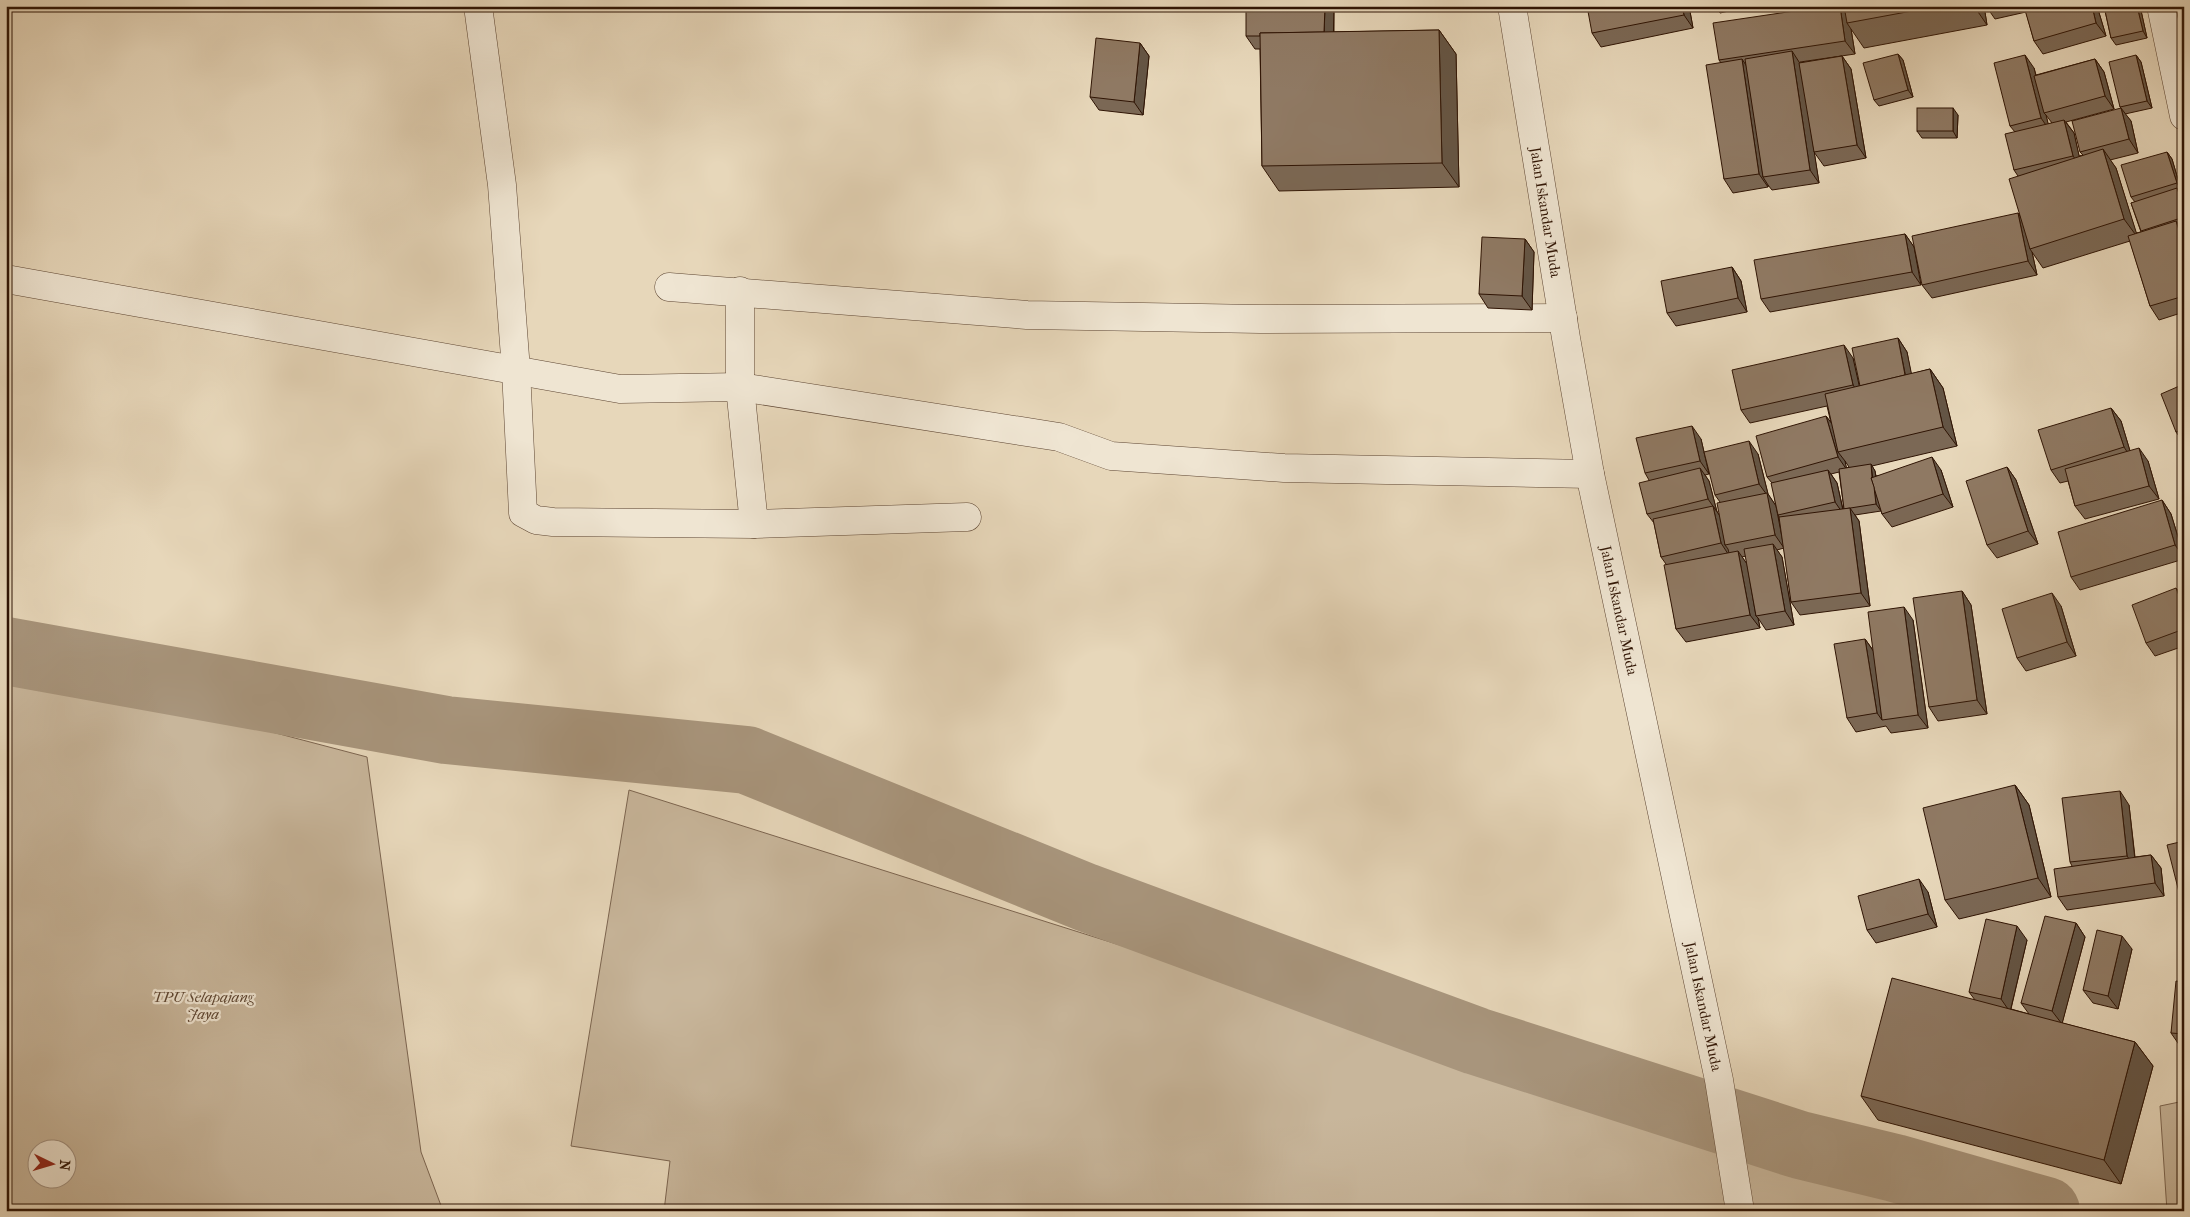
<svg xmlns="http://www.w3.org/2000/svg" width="2190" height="1217" viewBox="0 0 2190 1217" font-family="'IM FELL French Canon',serif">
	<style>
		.green { fill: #c8b69b; stroke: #7c6550; fill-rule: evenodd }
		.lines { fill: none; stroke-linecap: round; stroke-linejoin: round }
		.river { stroke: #a8957c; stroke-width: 68 }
		.minor-casing { stroke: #5d4532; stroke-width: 29 }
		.tertiary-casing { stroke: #5d4532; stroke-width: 29 }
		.minor { stroke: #efe5d2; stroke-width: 28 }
		.tertiary { stroke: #efe5d2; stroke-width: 28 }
		.wall { fill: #7b6855; stroke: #2f1404; fill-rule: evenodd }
		.shaded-wall { fill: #645545; stroke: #2f1404 }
		.building { fill: #8f7963; stroke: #2f1404 }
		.labels { text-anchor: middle; stroke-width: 4.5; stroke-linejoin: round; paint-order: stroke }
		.street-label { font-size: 15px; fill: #2f1404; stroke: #efe5d2 }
		.park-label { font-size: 15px; font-style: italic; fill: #5d4531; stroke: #efe5d2 }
	</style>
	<rect width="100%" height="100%" fill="#e7d7ba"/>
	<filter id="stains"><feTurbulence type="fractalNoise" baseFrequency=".004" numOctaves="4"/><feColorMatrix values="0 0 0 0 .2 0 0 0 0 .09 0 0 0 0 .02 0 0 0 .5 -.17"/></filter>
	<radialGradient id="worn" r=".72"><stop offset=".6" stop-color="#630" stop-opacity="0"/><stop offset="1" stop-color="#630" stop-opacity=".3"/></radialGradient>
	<!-- green -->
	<g class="green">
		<path d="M6 662 367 757 421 1152 443 1211H6ZM38 1150H68V1180H38Z"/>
		<path d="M629 790 1680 1122 1979 1211H664L670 1161 571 1146Z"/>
		<path d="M2184 1101V1211H2167L2160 1106Z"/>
	</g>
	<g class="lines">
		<!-- river -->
		<path class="river" d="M6 651 446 730 747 760 1085 897 1476 1041 1800 1145 1895 1168 2046 1211"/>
		<!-- minor casing -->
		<g class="minor-casing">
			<g id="minor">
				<path d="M478 6 502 185 516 370 523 513 536 520 553 522 754 524 967 517"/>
				<path d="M2161 6 2184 116"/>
				<path d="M6 279 620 389 740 387 1059 437 1111 456 1284 468 1590 474"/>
				<path d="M669 287 1027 315 1260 319 1563 318"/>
				<path d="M740 291V387L754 524"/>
			</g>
		</g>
		<!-- tertiary casing -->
		<g class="tertiary-casing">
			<g id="tertiary">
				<path id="s1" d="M1512 6 1566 338 1590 474 1719 1080 1740 1211"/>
			</g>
		</g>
		<!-- minor -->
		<use href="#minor" class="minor"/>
		<!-- tertiary -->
		<use href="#tertiary" class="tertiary"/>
	</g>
	<!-- wall -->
	<g class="wall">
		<path d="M1334 6V32L1439 30 1456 54 1459 187 1279 191 1262 166 1260 49H1255L1246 36Z"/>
		<path d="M1689 6 1693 28 1601 47 1592 33Z"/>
		<path d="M1716 6H1751L1720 13Z"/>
		<path d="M1828 6H1841L1845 11 1844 6H1984L1987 25 1864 48 1851 29 1855 54 1800 62V63L1842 56 1851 69 1866 158 1824 166 1814 152 1819 183 1772 190 1768 185V187L1733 193 1724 179 1721 63 1719 60Z"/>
		<path d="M1986 6H2097L2106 36 2043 54 2034 41 2026 12 1995 19Z"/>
		<path d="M2104 6H2140L2147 38 2116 45 2111 38Z"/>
		<path d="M1140 43 1149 56 1143 115 1099 110 1090 97Z"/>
		<path d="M1898 54 1903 60 1913 97 1879 106 1874 100Z"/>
		<path d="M2136 55 2141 62 2152 108 2125 114 2131 121 2138 153 2110 160 2116 168 2136 233 2141 232 2131 203 2135 202 2131 197 2167 152 2172 159 2181 190 2179 191 2181 195 2184 202V226L2180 227 2184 232V312L2159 320 2150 306 2130 241 2043 268 2032 252 2037 275 1932 298 1922 285 2018 213 2020 217 2018 176 2014 170 2015 132 2010 126 2034 68 2036 75 2095 59 2104 72 2114 109 2066 122 2074 133 2079 156 2083 155 2080 152 2121 108 2120 107ZM2046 115 2052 123 2048 124Z"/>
		<path d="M1958 115 1957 138H1922L1917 131Z"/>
		<path d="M1905 234 1914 247 1921 285 1770 312 1761 299Z"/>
		<path d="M1525 239 1534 252 1532 310 1488 308 1479 294Z"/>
		<path d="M1732 267 1741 281 1747 312 1676 326 1667 313Z"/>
		<path d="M1898 338 1907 352 1911 374 1930 369 1943 388 1957 446 1872 466 1875 471 1876 476 1941 470 1953 507 1892 527 1882 514 1880 507 1881 511 1855 515 1859 521 1870 606 1800 615 1791 602 1784 548 1777 550 1782 557 1794 625 1766 630 1758 618 1760 628 1686 642 1676 629 1666 564 1661 557 1654 523 1647 514 1649 480 1645 473 1701 439 1709 474 1705 475 1709 481 1717 512 1720 516V502L1715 495 1758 454 1768 494 1776 506 1772 483 1767 477 1826 416 1831 423 1827 406 1750 423 1741 410 1853 358 1859 386ZM1845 461 1849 467 1846 468ZM1839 472 1844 509H1843L1837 483 1831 474ZM1777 510 1778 515 1779 517 1782 540ZM1746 556 1747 564 1742 557Z"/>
		<path d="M2184 384V443L2176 432Z"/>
		<path d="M2111 408 2121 421 2130 451 2148 461 2159 499 2085 519 2075 506 2068 481 2060 483 2051 470Z"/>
		<path d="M2007 467 2016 480 2038 544 1997 558 1987 545Z"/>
		<path d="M2162 500 2171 514 2184 556V559L2080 590 2071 577Z"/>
		<path d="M2176 588 2184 599V646L2155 656 2146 643Z"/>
		<path d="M1962 591 1971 605 1987 714 1938 721 1929 707Z"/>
		<path d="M2061 606 2076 656 2026 671 2017 658Z"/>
		<path d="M1913 620 1928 728 1891 733 1886 726 1856 732 1847 718 1865 639 1873 650Z"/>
		<path d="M2015 785 2029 805 2051 897 1959 919 1945 900Z"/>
		<path d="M2129 805 2135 857 2151 855 2161 868 2164 896 2067 910 2058 897 2072 866 2070 862Z"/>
		<path d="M1928 892 1937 927 1876 943 1867 930Z"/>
		<path d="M2076 923 2085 937 2062 1023 2135 1042 2153 1066 2121 1184 1878 1120 1861 1096 1975 1000 1969 992 2027 940 2011 1009 2029 1014 2021 1003Z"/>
		<path d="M2132 949 2118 1009 2093 1003 2083 990Z"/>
		<path d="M2184 982V1046H2180L2171 1033Z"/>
	</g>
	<!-- shaded-wall -->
	<g class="shaded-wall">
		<path d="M1325 6H1334L1333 51 1324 38Z"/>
		<path d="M1682 6H1689L1693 28 1684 15Z"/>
		<path d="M1840 6H1841L1849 18 1847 23 1851 29 1855 54 1845 41Z"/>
		<path d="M1974 6H1984L1987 25Z"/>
		<path d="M2092 6H2097L2106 36 2096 23Z"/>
		<path d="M2137 6H2140L2147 38 2143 31Z"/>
		<path d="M1439 30 1456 54 1459 187 1442 163Z"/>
		<path d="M1140 43 1149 56 1143 115 1134 102Z"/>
		<path d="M1792 51 1801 65 1819 183 1810 170Z"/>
		<path d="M1898 54 1903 60 1913 97 1908 90Z"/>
		<path d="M2025 55 2034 68 2045 113H2044L2046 115 2050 131 2041 118Z"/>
		<path d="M2136 55 2141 62 2152 108 2147 101Z"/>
		<path d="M1842 56 1851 69 1866 158 1857 145Z"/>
		<path d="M1742 59 1751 73 1763 177 1768 185V187L1759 174Z"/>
		<path d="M2095 59 2104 72 2114 109 2105 96Z"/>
		<path d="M1953 108 1958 115 1957 138 1953 131Z"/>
		<path d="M2121 108 2131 121 2138 153 2129 139Z"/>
		<path d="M2064 120 2074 133 2082 169 2073 156Z"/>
		<path d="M2103 149 2116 168 2138 238 2124 219Z"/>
		<path d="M2167 152 2172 159 2181 190 2177 183Z"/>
		<path d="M2177 188 2181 195 2184 202V209Z"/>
		<path d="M2018 213 2027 226 2030 249 2032 252 2037 275 2028 261Z"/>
		<path d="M2176 221 2184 232V246Z"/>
		<path d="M1905 234 1914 247 1921 285 1912 272Z"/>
		<path d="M1525 239 1534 252 1532 310 1522 296Z"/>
		<path d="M1732 267 1741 281 1747 312 1738 298Z"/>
		<path d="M1898 338 1907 352 1915 391 1906 378Z"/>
		<path d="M1844 345 1853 358 1862 398 1853 385Z"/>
		<path d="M1930 369 1943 388 1957 446 1943 427Z"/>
		<path d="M2111 408 2121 421 2133 461 2124 447Z"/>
		<path d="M1826 416 1836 429 1838 452 1845 461 1847 470 1838 457Z"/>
		<path d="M1692 426 1701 439 1709 474 1700 461Z"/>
		<path d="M1749 441 1758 454 1768 494 1776 506 1784 548 1775 535 1767 495 1759 484Z"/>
		<path d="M2139 448 2148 461 2159 499 2149 486Z"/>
		<path d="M1932 457 1941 470 1953 507 1943 494Z"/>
		<path d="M1871 464 1875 471 1881 511 1876 504Z"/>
		<path d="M2007 467 2016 480 2038 544 2028 531Z"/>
		<path d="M1700 468 1709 481 1717 512 1708 499Z"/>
		<path d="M1828 470 1837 483 1844 515 1835 502Z"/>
		<path d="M2162 500 2171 514 2184 557 2175 545Z"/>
		<path d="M1713 506 1722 519 1725 545 1728 549 1730 557 1721 543Z"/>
		<path d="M1850 508 1859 521 1870 606 1861 593Z"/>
		<path d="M1773 544 1782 557 1794 625 1785 611Z"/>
		<path d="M1738 551 1747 564 1756 616 1758 618 1760 628 1750 615Z"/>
		<path d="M2176 588 2184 599V609Z"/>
		<path d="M1962 591 1971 605 1987 714 1977 700Z"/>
		<path d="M2052 593 2061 606 2076 656 2067 642Z"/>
		<path d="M1904 607 1913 620 1928 728 1918 715Z"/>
		<path d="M1865 639 1874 652 1882 720 1877 713Z"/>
		<path d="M2015 785 2029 805 2051 897 2038 878Z"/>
		<path d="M2120 791 2129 805 2136 869 2127 856Z"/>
		<path d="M2151 855 2161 868 2164 896 2155 883Z"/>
		<path d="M1919 879 1928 892 1937 927 1928 914Z"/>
		<path d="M2076 923 2085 937 2062 1024 2052 1011Z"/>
		<path d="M2017 926 2027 940 2010 1012 2001 999Z"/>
		<path d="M2122 936 2132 949 2118 1009 2108 996Z"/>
		<path d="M2135 1042 2153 1066 2121 1184 2104 1160Z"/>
	</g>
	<!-- building -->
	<g class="building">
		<path d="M1246 6H1325L1324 32 1260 33V36H1246Z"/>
		<path d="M1587 6H1682L1684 15 1592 33Z"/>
		<path d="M1828 6H1840L1845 41 1719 60 1713 23Z"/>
		<path d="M1844 6H1939L1847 23Z"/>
		<path d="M2039 6H2092L2096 23 2034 41 2025 10Z"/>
		<path d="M2104 6H2137L2143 31 2111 38Z"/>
		<path d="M1439 30 1442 163 1262 166 1260 33Z"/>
		<path d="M1096 38 1140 43 1134 102 1090 97Z"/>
		<path d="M1792 51 1810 170 1763 177 1745 59Z"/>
		<path d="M1898 54 1908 90 1874 100 1863 63Z"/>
		<path d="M2025 55 2041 118 2010 126 1994 63Z"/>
		<path d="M2136 55 2147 101 2120 107 2109 62Z"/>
		<path d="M1842 56 1857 145 1814 152 1799 63Z"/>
		<path d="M1742 59 1759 174 1724 179 1706 65Z"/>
		<path d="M2095 59 2105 96 2044 113 2034 76Z"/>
		<rect x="1917" y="108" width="36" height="23"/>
		<path d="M2121 108 2129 139 2080 152 2072 121Z"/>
		<path d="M2064 120 2073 156 2014 170 2005 134Z"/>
		<path d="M2103 149 2124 219 2030 249 2009 179Z"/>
		<path d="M2167 152 2177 183 2131 197 2121 165Z"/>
		<path d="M2177 188 2184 209V217L2141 231 2131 203Z"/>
		<path d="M2018 213 2028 261 1922 285 1912 236Z"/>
		<path d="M2176 221 2184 246V296L2150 306 2128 236Z"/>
		<path d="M1905 234 1912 272 1761 299 1754 260Z"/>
		<path d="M1482 237 1525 239 1522 296 1479 294Z"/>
		<path d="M1732 267 1738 298 1667 313 1661 281Z"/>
		<path d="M1898 338 1905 375 1860 386 1852 348Z"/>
		<path d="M1844 345 1853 385 1741 410 1732 370Z"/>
		<path d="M1930 369 1943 427 1838 452 1825 394Z"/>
		<path d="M2184 384V429L2176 432 2161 394Z"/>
		<path d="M2111 408 2124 447 2051 470 2038 430Z"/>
		<path d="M1826 416 1838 457 1767 477 1756 436Z"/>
		<path d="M1692 426 1700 461 1645 473 1636 438Z"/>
		<path d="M1749 441 1759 484 1715 495 1704 452Z"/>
		<path d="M2139 448 2149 486 2075 506 2065 469Z"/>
		<path d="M1932 457 1943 494 1882 514 1871 478Z"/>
		<path d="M1871 464 1872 477 1871 478 1874 487 1876 504 1844 509 1839 469Z"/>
		<path d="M2007 467 2028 531 1987 545 1966 481Z"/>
		<path d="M1700 468 1708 499 1647 514 1639 483Z"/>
		<path d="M1828 470 1835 502 1778 515 1771 483Z"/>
		<path d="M1767 493 1775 535 1725 545 1717 503Z"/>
		<path d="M2162 500 2175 545 2071 577 2058 532Z"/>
		<path d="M1713 506 1721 543 1661 557 1653 519Z"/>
		<path d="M1850 508 1861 593 1791 602 1779 517Z"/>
		<path d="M1773 544 1785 611 1756 616 1744 549Z"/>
		<path d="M1738 551 1750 615 1676 629 1664 565Z"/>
		<path d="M2176 588 2184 609V629L2146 643 2132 605Z"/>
		<path d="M1962 591 1977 700 1929 707 1913 598Z"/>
		<path d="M2052 593 2067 642 2017 658 2002 609Z"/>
		<path d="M1904 607 1918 715 1882 720 1868 612Z"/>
		<path d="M1865 639 1877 713 1847 718 1834 644Z"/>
		<path d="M2015 785 2038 878 1945 900 1923 808Z"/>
		<path d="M2120 791 2127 856 2070 862 2062 798Z"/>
		<path d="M2184 841V899L2181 900 2167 845Z"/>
		<path d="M2151 855 2155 883 2058 897 2054 869Z"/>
		<path d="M1919 879 1928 914 1867 930 1858 896Z"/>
		<path d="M2045 916 2076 923 2052 1011 2021 1003Z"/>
		<path d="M1986 919 2017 926 2001 999 1969 992Z"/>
		<path d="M2097 930 2122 936 2108 996 2083 990Z"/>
		<path d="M1892 978 2135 1042 2104 1160 1861 1096Z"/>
		<path d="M2176 981 2184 982V1034L2171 1033Z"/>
	</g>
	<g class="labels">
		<!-- street labels -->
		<g class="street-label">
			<text dy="5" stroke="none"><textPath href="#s1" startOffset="209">Jalan Iskandar Muda</textPath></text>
			<text dy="5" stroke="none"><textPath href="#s1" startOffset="614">Jalan Iskandar Muda</textPath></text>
			<text dy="5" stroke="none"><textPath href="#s1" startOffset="1019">Jalan Iskandar Muda</textPath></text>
		</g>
		<!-- park labels -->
		<g class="park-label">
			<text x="203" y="1002">TPU Selapajang<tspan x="203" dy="17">Jaya</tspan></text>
		</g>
	</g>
	<!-- margin -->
	<rect width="2190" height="1217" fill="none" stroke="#e7d7ba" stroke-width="25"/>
	<rect x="8" y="8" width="2175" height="1202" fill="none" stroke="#2f1404" stroke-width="2.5"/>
	<rect x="12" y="12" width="2165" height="1192" fill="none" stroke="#2f1404"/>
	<!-- north arrow -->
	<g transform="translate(52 1164) rotate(95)"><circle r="24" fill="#efe5d2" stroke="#a29180"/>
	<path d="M0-4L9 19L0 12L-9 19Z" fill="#8f2418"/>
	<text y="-8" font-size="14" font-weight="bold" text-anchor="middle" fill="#2f1404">N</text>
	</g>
	<rect width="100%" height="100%" filter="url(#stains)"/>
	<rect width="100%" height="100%" fill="url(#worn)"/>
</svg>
